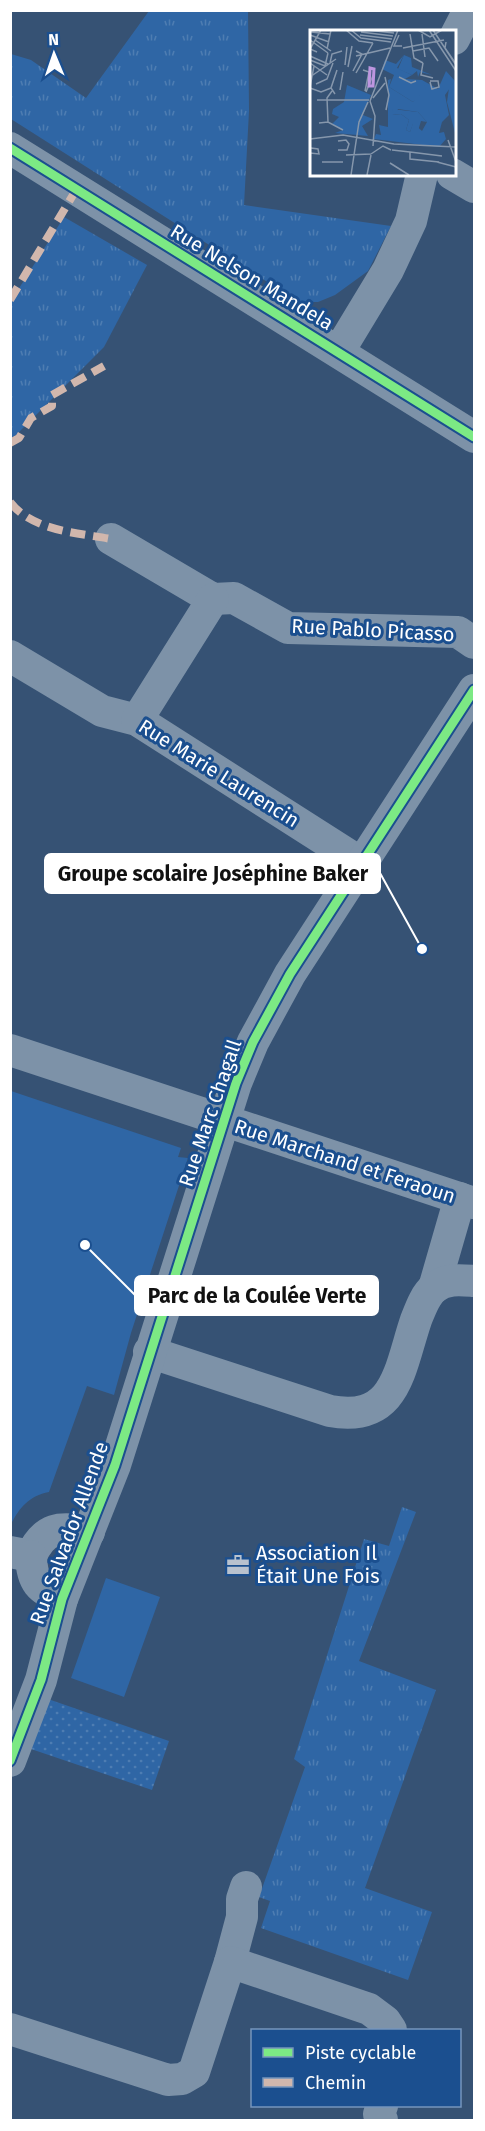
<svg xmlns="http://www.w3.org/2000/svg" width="485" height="2131" viewBox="0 0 485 2131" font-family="'Fira Sans',sans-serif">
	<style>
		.grass { fill: url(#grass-tufts) }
		.park { fill: #2f66a5 }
		.garden { fill: url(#garden-dots) }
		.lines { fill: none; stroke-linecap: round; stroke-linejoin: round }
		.minor { stroke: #7d92a8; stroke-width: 32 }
		.quiet { stroke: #d1b7ad; stroke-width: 8; stroke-dasharray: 15 8; stroke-linecap: butt }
		.cycleway-casing { stroke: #1b4f8f; stroke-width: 13 }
		.cycleway { stroke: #7ce984; stroke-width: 9 }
		.labels { text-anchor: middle; stroke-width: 6; stroke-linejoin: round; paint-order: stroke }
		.street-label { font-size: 20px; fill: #fff; stroke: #1b4f8f }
		.poi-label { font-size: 20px; fill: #fff; stroke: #1b4f8f; text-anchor: start }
		.inset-road { fill: none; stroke: #8697ac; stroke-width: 1.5 }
		.view { fill: #bd96df; fill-opacity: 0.15; stroke: #bd96df; stroke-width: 3 }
		.inset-edge { fill: none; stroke: #fff; stroke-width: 3 }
		.leader { fill: none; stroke: #fff; stroke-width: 2 }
		.callout-dot { fill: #fff; stroke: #1b4f8f; stroke-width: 2 }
		.callout { fill: #fff; stroke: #fff; stroke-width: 2 }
		.callout-label { font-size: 21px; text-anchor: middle; font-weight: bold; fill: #111 }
	</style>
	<defs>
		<pattern id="grass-tufts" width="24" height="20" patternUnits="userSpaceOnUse" patternTransform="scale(1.5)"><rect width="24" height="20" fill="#2f66a5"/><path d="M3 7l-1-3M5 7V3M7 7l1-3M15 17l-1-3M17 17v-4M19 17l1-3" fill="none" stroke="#4e7db2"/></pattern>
		<pattern id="garden-dots" width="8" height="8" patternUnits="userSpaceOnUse" patternTransform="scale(1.5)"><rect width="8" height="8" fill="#2f66a5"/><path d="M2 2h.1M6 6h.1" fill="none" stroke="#4e7db2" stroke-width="1.8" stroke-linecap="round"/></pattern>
	</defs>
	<rect width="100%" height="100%" fill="#365274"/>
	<!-- grass -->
	<g class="grass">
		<path d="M149 11H248L249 111 244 205 391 226 368 271 335 295 318 302H299L11 119V54L31 60 86 98Z"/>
		<path d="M64 217 147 265 104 347 16 435 11 438V301Z"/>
		<path d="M402 1507 416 1512 359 1661 436 1690 365 1888 432 1912 408 1980 261 1928 270 1901 259 1897 305 1767 294 1759 364 1539 389 1546Z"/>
	</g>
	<!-- park -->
	<g class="park">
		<path d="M11 1091 181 1148 178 1157 188 1158 131 1333 114 1395 87 1386 49 1492C29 1496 20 1507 11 1524Z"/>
		<path d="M106 1578 160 1597 124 1697 71 1678Z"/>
	</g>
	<!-- garden -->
	<path class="garden" d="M48 1699 169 1741 152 1790 31 1749Z"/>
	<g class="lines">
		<!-- minor -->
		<g class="minor">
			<path d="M454 39 469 10"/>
			<path d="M10 148 474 437"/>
			<path d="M452 174 474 187"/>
			<path d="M339 351 388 270 411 221 422 174"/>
			<path d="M111 539 213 599 234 598 288 628 458 632 474 643"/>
			<path d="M10 656 102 711 137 720 361 863"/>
			<path d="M137 720 213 599"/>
			<path d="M10 1050 474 1203"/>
			<path d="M434 1288 460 1198"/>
			<path d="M149 1352 330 1411C397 1423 399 1370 416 1320 420 1310 425 1295 434 1288 446 1278 461 1280 474 1281"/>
			<path d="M10 1552 31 1556C44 1527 60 1526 89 1532"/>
			<path d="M31 1556C32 1583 39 1588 62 1599"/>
			<path d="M10 1761 41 1680 62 1599 115 1465 236 1083 253 1042 290 974 474 690"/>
			<path d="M230 1962 242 1917V1899L246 1887"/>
			<path d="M10 2029 168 2080 182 2079 194 2072 230 1962 369 2009 385 2021 391 2030"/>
			<path d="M382 2106 379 2114 382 2120"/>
		</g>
		<!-- quiet -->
		<g class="quiet">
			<path d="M10 300 76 190"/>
			<path d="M10 443 19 438 31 418 52 406V395L104 366"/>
			<path d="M10 502C32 531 79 533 111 539"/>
		</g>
		<!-- cycleway casing -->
		<g class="cycleway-casing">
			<g id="cycleway">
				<path d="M10 148 474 437"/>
				<path d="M10 1761 41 1680 62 1599 115 1465 236 1083 253 1042 290 974 474 690"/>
			</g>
		</g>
		<!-- cycleway -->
		<use href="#cycleway" class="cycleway"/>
	</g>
	<!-- icons -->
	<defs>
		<g id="office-bare" transform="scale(1.8)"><path d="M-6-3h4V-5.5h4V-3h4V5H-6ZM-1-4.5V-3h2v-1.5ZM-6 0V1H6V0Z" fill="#b9c2ce" stroke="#1b4f8f" stroke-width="2.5" paint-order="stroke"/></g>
	</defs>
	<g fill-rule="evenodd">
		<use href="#office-bare" x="238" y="1565"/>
	</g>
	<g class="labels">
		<!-- street labels -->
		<g class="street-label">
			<text transform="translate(252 277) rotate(31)" y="7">Rue Nelson Mandela</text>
			<text transform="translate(373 630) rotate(3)" y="7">Rue Pablo Picasso</text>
			<text transform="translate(219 773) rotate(32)" y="7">Rue Marie Laurencin</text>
			<text transform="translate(210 1113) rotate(-71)" y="7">Rue Marc Chagall</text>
			<text transform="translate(345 1161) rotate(18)" y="7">Rue Marchand et Feraoun</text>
			<text transform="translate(69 1533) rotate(-70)" y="7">Rue Salvador Allende</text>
		</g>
		<!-- poi labels -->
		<g class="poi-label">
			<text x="256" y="1560">Association Il<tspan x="256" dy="23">Était Une Fois</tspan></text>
		</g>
	</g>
	<!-- overview -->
	<g transform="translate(310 30)">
		<rect width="146" height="146" fill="#365274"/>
		<path d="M94 25 87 38 102 45 95 49 112 50 122 59 103 72 79 57 84 45 72 39 75 30 86 34ZM145 51V103L137 72 139 58ZM82 79 108 82 117 92 111 91 108 101 103 94 100 102 96 100 99 90 91 84 82 85Z" fill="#2f66a5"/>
		<path d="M94 25 101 28 102 37 122 45 110 42 108 47 107 41 102 45 88 39ZM136 41 145 51 135 65 139 85 132 92 129 103 134 102 136 109 129 117 64 109 66 104 71 105 69 95 78 97V50L81 49 79 57 103 72 116 59 112 50 128 59ZM82 79 85 84 88 79 108 82 117 92 112 101 103 93 100 102 96 100 99 90 91 84 83 85ZM37 55 61 65 53 85 63 89 52 96 58 106 25 103 33 100 22 94 29 87 22 84 23 79 34 72Z" fill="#2f66a5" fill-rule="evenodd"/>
		<path class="inset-road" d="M36 0 49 11 63 13M41 0 51 8 81 12M57 0 84 3M108 0 120 7 132 0M119 0 146 41M123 0 146 35M1 2 20 4M51 2 83 6M100 4 104 28 113 33M112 4 115 27M0 5 19 12M50 5 82 9M89 5 84 16H92M0 10 18 23M5 10 21 21M136 12 135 18 146 34M93 18 134 10M17 19 21 0M103 21 119 18 128 31M7 22 0 19 11 0M0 26 18 34M46 26 80 18M0 30 15 36 18 23M0 33 17 45M20 33 22 24 32 21M113 33 111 45 123 48M35 35 37 17M38 37 42 16M53 40 59 42 55 61M43 41 52 24 46 21M46 43 63 13M0 47 26 29M75 47 79 65 76 80M89 47 101 53 106 51M120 52 122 59 129 57 128 51H120M6 54 17 49 23 33M0 57 4 36M0 58 11 62 21 58M30 60 33 42M56 62 64 43M25 64 21 58 27 40M63 68 75 53M7 70H36M35 70H59M60 71 65 86 63 116M60 71 88 0M18 92 17 68 22 61M9 93 18 92 33 100M0 109 33 105 84 114 146 117M138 110 146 132M28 120H37L39 114 36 110 28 111M82 120 100 122M100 122V129L129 132M100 122 132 126M0 123 9 124 8 119 1 118M61 124 73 116 81 120M36 125 61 124M12 132H33M127 132 146 137M80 133 99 145M41 145 49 92 58 72M57 145 61 125"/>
		<path class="view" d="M60 38 64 39 63 56H59Z"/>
		<rect width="146" height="146" class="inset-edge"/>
	</g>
	<!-- callouts -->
	<path class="leader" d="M422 949L380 873M85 1245L135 1295"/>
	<g class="callout-dot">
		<circle cx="422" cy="949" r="6"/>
		<circle cx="85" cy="1245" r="6"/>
	</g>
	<g class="callout">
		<rect x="45" y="854" width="335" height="39" rx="6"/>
		<rect x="135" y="1276" width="243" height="39" rx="6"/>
	</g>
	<g class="callout-label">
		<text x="213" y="881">Groupe scolaire Joséphine Baker</text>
		<text x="257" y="1303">Parc de la Coulée Verte</text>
	</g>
	<!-- border -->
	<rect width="485" height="2131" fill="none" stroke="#ffffff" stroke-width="24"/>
	<!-- legend -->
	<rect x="251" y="2029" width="210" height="78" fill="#1b4f8f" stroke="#7695bc" stroke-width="1.5"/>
	<rect x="263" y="2048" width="30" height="9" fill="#7ce984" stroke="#7695bc" stroke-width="1.5"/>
	<text x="305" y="2059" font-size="18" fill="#ffffff">Piste cyclable</text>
	<rect x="263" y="2078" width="30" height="9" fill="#d1b7ad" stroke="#7695bc" stroke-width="1.5"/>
	<text x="305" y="2089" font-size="18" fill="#ffffff">Chemin</text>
	<!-- north arrow -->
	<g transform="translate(54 54) rotate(358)" stroke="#1b4f8f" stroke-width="4.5" paint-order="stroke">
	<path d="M0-4.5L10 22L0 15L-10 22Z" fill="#ffffff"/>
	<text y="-9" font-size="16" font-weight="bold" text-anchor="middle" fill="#ffffff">N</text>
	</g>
</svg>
